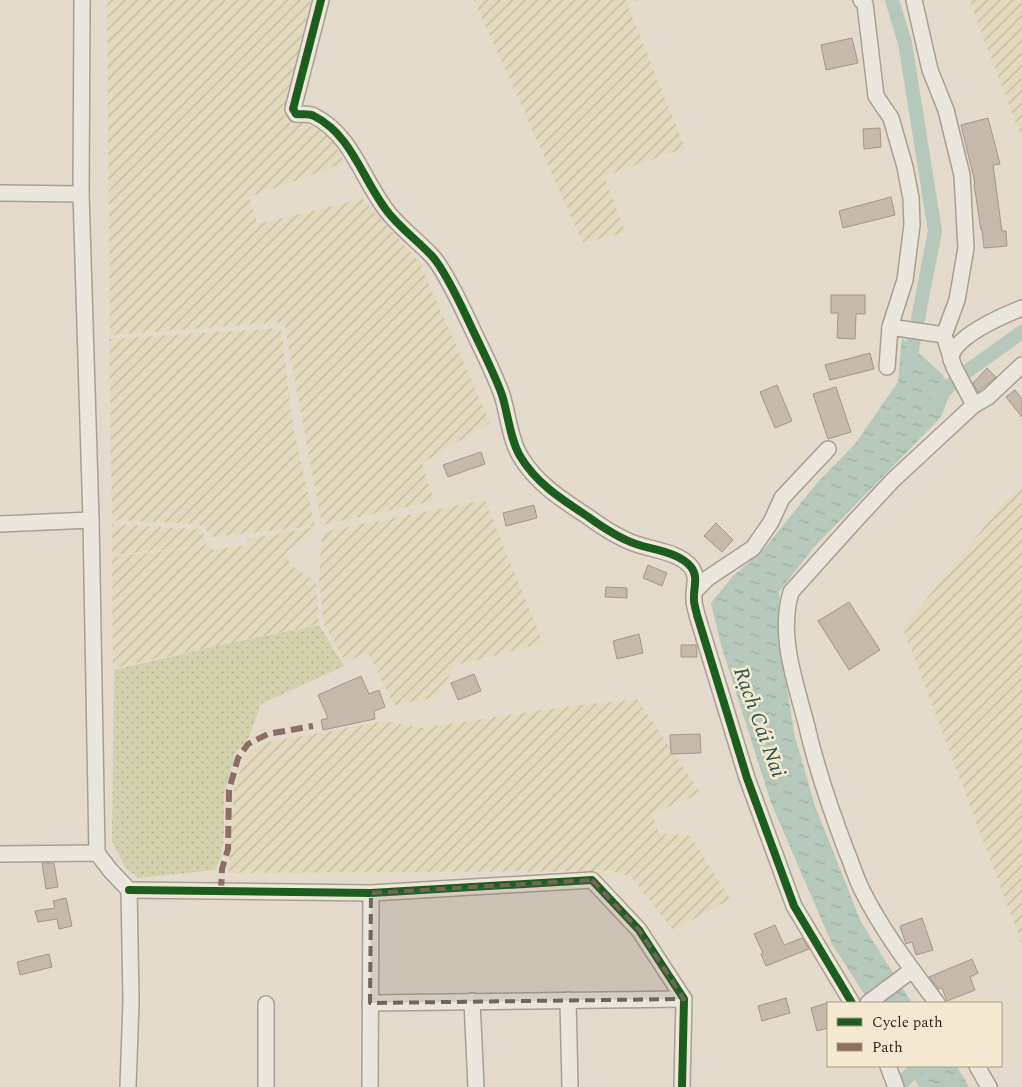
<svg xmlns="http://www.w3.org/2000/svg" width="1022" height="1087" viewBox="0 0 1022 1087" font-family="Spectral,serif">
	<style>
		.farmland { fill: url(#farmland-furrows) }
		.grass { fill: url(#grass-dots) }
		.water { fill: url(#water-ripples) }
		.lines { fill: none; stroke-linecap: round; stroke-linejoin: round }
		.canal { stroke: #b6c7bc; stroke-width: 14 }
		.building { fill: #c6b9ac; stroke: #a3968b }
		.minor-casing { stroke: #a89f94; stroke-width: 18 }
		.minor { stroke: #ebe6dd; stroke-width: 15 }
		.quiet { stroke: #8d6e63; stroke-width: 6; stroke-dasharray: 12 6; stroke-linecap: butt }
		.cycleway-casing { stroke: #f4e9d0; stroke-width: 11 }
		.cycleway { stroke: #1b5e20; stroke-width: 8 }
		.marked { fill: #72665a; fill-opacity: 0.2; stroke: #72665a; stroke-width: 4; stroke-dasharray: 10 6; stroke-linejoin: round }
		.labels { text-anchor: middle; stroke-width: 5; stroke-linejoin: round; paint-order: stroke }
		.water-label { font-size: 21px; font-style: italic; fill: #2d5551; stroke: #f4e9d0 }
	</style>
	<defs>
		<pattern id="farmland-furrows" width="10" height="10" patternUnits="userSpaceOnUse" patternTransform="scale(1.25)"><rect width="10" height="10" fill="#e2d9bc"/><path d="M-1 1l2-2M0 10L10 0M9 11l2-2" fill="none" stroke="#c2baa1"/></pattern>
		<pattern id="grass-dots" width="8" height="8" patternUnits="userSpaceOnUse" patternTransform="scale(1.25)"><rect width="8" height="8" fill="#d3d1ad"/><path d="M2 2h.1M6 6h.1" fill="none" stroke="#b6b394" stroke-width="1.8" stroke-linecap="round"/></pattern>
		<pattern id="water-ripples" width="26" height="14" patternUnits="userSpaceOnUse" patternTransform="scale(1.25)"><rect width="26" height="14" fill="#b6c7bc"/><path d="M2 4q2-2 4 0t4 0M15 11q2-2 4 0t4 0" fill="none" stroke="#9daba1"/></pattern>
	</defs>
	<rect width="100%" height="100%" fill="#e3dacb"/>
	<!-- farmland -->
	<g class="farmland">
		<path d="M107 0H311L283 114 329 135 345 163 249 197 257 224 363 199 420 263 490 423 422 463 434 501 322 525 284 322 110 335Z"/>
		<path d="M474 0H639L627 4 685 148 604 176 625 232 583 243Z"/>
		<path d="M969 0H1022V139Z"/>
		<path d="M281 328 293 426 315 526 212 537 204 527 199 524 112 520 109 339Z"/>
		<path d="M1022 487V944L903 628 1005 501Z"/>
		<path d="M485 500 543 643 454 666 438 697 394 705 368 653 345 662 324 624 319 579 322 532Z"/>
		<path d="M112 524 195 529 199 528 204 534 205 546 112 555Z"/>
		<path d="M316 527 286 552 290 564 316 582 319 624 113 668 112 557 208 546 213 550 246 545 248 539Z"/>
		<path d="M637 699 701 793 652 814 659 833 690 836 731 899 673 930 631 877 611 871 229 873 234 787 247 754 263 743 385 721 421 728 572 706Z"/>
	</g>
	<!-- grass -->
	<path class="grass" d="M319 625 344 666 261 704 249 737 235 754 224 795V835L221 857 215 870 138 878 125 867 112 841 114 670 225 644Z"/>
	<!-- water -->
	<g class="water">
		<path d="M902 338 941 373 952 389 941 417 814 547 779 592 781 653 795 737 815 806 861 922 912 1003H870L832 944 771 803 721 645 711 603 733 576 765 548 817 483 855 444 898 382Z"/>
		<path d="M906 1066H957L969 1087H919Z"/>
	</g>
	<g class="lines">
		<!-- canal -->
		<g class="canal">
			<path d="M892 0 905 43 935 231 909 365"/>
			<path d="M937 397 962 375 1022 332"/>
			<path d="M898 1087 918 1066"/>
		</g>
	</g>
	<!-- building -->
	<g class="building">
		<path d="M852 38 858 63 826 70 821 45Z"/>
		<path d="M988 118 1000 164 993 165 1002 231H1006L1007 246 984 248 982 230H981L974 184 975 183 961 125Z"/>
		<path d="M880 128 881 147 864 149 863 129Z"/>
		<path d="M891 197 895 215 843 228 839 211Z"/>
		<path d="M831 295H865V314H856L855 339 837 338 838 313H831Z"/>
		<path d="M870 353 874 369 830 380 825 365Z"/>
		<path d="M987 368 996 377 978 392 973 383Z"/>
		<path d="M777 385 792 421 775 428 760 392Z"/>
		<path d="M836 387 851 432 828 439 813 394Z"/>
		<path d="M1015 390 1022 399V417L1006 397Z"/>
		<path d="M481 452 485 464 448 477 443 465Z"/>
		<path d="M534 505 537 518 506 526 503 513Z"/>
		<path d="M716 523 733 540 722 552 704 536Z"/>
		<path d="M648 565 667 573 662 586 643 578Z"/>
		<path d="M606 587 627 588V598L605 597Z"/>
		<path d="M849 602 880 650 849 670 818 621Z"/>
		<path d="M639 634 643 653 617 659 613 641Z"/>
		<path d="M681 645H696L697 657H681Z"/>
		<path d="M474 674 481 691 458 700 451 683Z"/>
		<path d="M361 676 369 694 379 690 385 707 374 711 375 719 323 730 321 720 328 718 318 695Z"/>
		<path d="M700 734 701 753 671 754 670 735Z"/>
		<path d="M42 863H54L58 887 46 889Z"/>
		<path d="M66 898 72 926 59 929 57 919 38 922 35 911 55 908 53 901Z"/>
		<path d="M922 918 933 950 916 955 912 942 906 944 900 926Z"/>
		<path d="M775 925 784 945 802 938 809 949 766 966 761 954 763 953 754 934Z"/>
		<path d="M49 954 52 967 20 975 17 962Z"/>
		<path d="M972 959 978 973 970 977 975 990 947 1001 942 988 939 989 929 977Z"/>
		<path d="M786 998 790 1013 762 1021 758 1006Z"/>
		<path d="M828 1003V1028L817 1031 811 1008Z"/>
	</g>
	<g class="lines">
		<!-- minor casing -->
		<g class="minor-casing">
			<g id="minor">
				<path d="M82 0 81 194 91 520 97 853"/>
				<path d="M321 0 293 109 296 114C302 115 309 113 314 116 352 135 362 179 387 211 399 227 418 241 432 256 444 269 461 305 469 322 480 346 493 370 502 395 508 414 510 439 520 456 536 483 561 499 587 516 602 527 618 538 636 544 653 550 679 552 691 567 699 577 693 588 694 600 694 605 696 610 697 615L747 778 794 906 852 1003"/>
				<path d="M861 0 865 4 876 96 891 118 905 167 911 198 912 225 905 280 890 327 887 367"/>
				<path d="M914 0 930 70 946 110 962 175 966 248 957 300 944 335"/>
				<path d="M0 193 81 194"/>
				<path d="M890 327 944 335 954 367 974 405"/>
				<path d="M951 360C950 338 1004 315 1022 308"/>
				<path d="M0 524 91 520"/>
				<path d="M696 590 708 578 753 548 771 522 782 498 828 449"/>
				<path d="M0 854 97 853 110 870 129 890"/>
				<path d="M129 890 371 893 592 880 639 930 684 999 682 1087"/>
				<path d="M568 1000 570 1087"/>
				<path d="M472 1001 476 1087"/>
				<path d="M370 1003 684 999"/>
				<path d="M868 1003 912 970"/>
				<path d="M937 1003C911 968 883 932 863 892 856 879 852 864 846 850 830 808 816 767 806 723 795 681 778 635 791 592L854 522 893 480 974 405 988 397 1022 365"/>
				<path d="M888 1066 896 1087"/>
				<path d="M977 1066 989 1087"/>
				<path d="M128 1087 131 1001 129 890"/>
				<path d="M266 1087V1004"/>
				<path d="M370 1087 371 893"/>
			</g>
		</g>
		<!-- minor -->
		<use href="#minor" class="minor"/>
		<!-- quiet -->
		<path class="quiet" d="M221 891 222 869 228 849 229 790 238 758 248 744 268 734 313 726"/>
		<!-- cycleway casing -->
		<g class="cycleway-casing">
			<g id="cycleway">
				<path d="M321 0 293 109 296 114C302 115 309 113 314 116 352 135 362 179 387 211 399 227 418 241 432 256 444 269 461 305 469 322 480 346 493 370 502 395 508 414 510 439 520 456 536 483 561 499 587 516 602 527 618 538 636 544 653 550 679 552 691 567 699 577 693 588 694 600 694 605 696 610 697 615L747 778 794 906 852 1003"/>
				<path d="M129 890 371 893 592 880 639 930 684 999 682 1087"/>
			</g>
		</g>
		<!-- cycleway -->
		<use href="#cycleway" class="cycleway"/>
	</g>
	<!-- marked area -->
	<path class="marked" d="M592 880 639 930 684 999 370 1003 371 893Z"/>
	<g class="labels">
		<!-- water labels -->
		<g class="water-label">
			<text transform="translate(760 722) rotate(70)" y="7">Rạch Cái Nai</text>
		</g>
	</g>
	<!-- legend -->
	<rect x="827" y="1002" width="175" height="65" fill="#f4e9d0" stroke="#a89c88"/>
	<rect x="837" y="1018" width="25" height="8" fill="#1b5e20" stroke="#a89c88"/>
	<text x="872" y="1027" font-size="15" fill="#35281d">Cycle path</text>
	<rect x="837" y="1043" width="25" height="8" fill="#8d6e63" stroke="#a89c88"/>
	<text x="872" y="1052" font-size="15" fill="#35281d">Path</text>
</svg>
